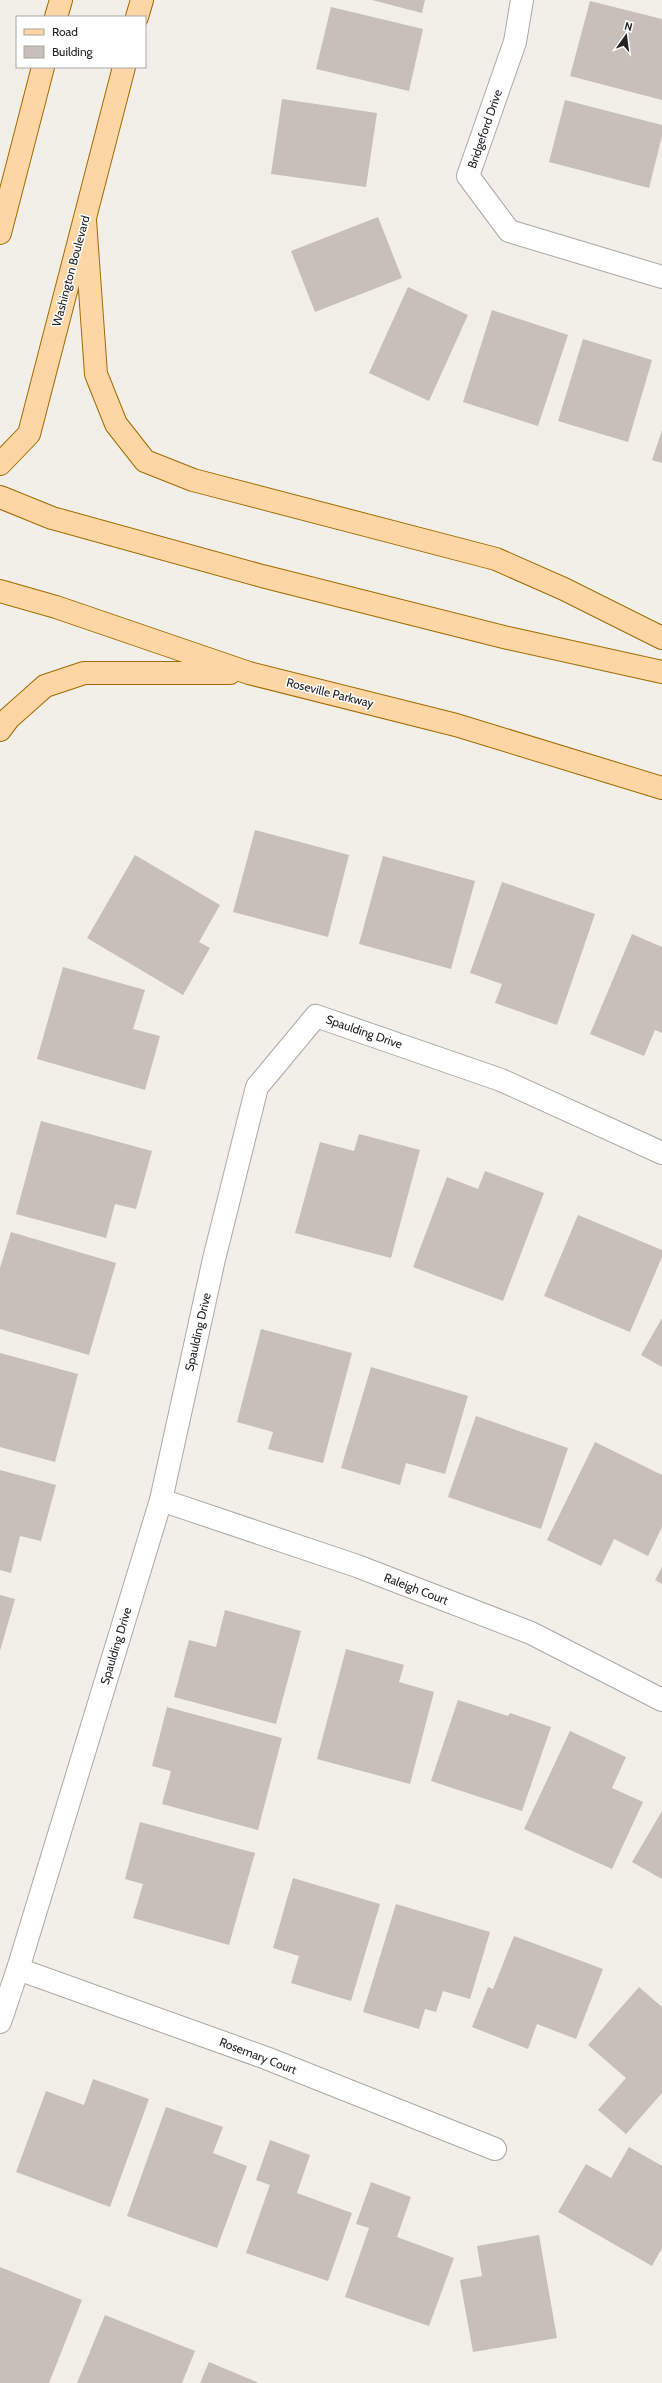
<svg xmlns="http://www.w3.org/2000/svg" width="662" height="2383" viewBox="0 0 662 2383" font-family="Cabin,sans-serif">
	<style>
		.building { fill: #c7bfb8 }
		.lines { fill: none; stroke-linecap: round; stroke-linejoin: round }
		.minor-casing { stroke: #a9a9a9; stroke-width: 24 }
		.major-casing { stroke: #a06b00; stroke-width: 24 }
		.minor { stroke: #fff; stroke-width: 22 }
		.major { stroke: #fcd6a4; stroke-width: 22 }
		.labels { text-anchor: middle; stroke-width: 3; stroke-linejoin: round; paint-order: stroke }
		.street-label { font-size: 12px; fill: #222; stroke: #fff }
	</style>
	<rect width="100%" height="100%" fill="#f2efe9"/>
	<!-- building -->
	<g class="building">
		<path d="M372 0H425L422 13Z"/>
		<path d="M590 1 662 19V100L570 76Z"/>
		<path d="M331 7 423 29 409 91 316 69Z"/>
		<path d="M282 99 377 113 366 187 271 174Z"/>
		<path d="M565 100 662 125V136L649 188 549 162Z"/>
		<path d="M378 217 402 278 315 312 291 251Z"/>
		<path d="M408 287 468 315 429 401 369 373Z"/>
		<path d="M492 310 568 335 538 426 463 402Z"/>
		<path d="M583 339 652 360 628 442 558 421Z"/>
		<path d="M662 430V463L652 460Z"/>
		<path d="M255 830 349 855 328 937 233 912Z"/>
		<path d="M135 855 220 905 199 942 210 948 183 995 87 938Z"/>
		<path d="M383 856 475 881 451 969 359 944Z"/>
		<path d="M502 882 595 914 557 1025 495 1003 502 984 470 973Z"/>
		<path d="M632 934 662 947V1033L655 1030 644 1056 590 1034Z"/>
		<path d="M63 967 145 990 133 1029 160 1036 145 1090 37 1059Z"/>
		<path d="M41 1121 152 1151 136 1209 115 1204 106 1238 16 1214Z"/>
		<path d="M359 1134 420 1150 391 1258 295 1233 320 1142 354 1151Z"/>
		<path d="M485 1171 544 1193 503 1301 413 1267 447 1177 478 1189Z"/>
		<path d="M578 1215 662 1250V1257L630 1332 544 1296Z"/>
		<path d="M11 1232 116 1263 89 1355 0 1329V1268Z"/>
		<path d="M662 1318V1367L641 1355Z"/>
		<path d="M261 1329 352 1353 323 1463 268 1449 273 1432 237 1422Z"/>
		<path d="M0 1353 78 1374 55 1462 0 1447Z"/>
		<path d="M371 1367 468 1396 445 1474 406 1463 400 1485 341 1468Z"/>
		<path d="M476 1416 568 1448 541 1529 448 1497Z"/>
		<path d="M595 1442 662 1475V1527L648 1556 614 1539 601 1566 547 1540Z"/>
		<path d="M0 1470 56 1485 41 1541 20 1536 11 1573 0 1570Z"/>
		<path d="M662 1567V1584L655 1580Z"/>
		<path d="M0 1595 15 1599 0 1651Z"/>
		<path d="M225 1610 301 1631 276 1724 174 1697 189 1640 216 1647Z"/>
		<path d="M346 1649 404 1665 399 1682 434 1692 410 1784 317 1759Z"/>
		<path d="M458 1700 508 1716 510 1713 551 1727 522 1811 431 1781Z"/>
		<path d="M167 1707 282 1738 258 1830 162 1804 171 1771 152 1766Z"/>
		<path d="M570 1731 626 1757 612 1788 643 1802 612 1869 524 1829Z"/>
		<path d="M662 1811V1879L632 1862Z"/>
		<path d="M140 1822 255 1853 229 1945 133 1918 143 1884 125 1879Z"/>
		<path d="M293 1878 380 1904 351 2001 291 1983 299 1956 273 1948Z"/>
		<path d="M396 1904 490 1932 470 1999 443 1991 436 2012 425 2009 419 2029 363 2012Z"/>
		<path d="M514 1936 603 1969 576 2039 537 2024 528 2049 472 2027 488 1987 493 1989Z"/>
		<path d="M639 1987 662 2007V2093L626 2134 598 2110 626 2078 588 2045Z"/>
		<path d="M93 2079 149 2099 110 2207 16 2172 46 2091 84 2105Z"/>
		<path d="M166 2107 223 2127 213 2153 247 2166 217 2248 127 2216Z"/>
		<path d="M270 2140 310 2155 297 2193 352 2213 328 2281 246 2253 270 2185 256 2180Z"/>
		<path d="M629 2147 662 2166V2248L652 2266 558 2212 586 2164 611 2178Z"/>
		<path d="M371 2182 411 2197 397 2237 454 2258 429 2326 345 2297 369 2228 356 2224Z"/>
		<path d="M539 2235 557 2338 473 2352 460 2280 482 2276 477 2246Z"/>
		<path d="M0 2267 82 2300 49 2383H0Z"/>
		<path d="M105 2315 195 2351 182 2383H77Z"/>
		<path d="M209 2362 259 2383H200Z"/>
	</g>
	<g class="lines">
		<!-- minor casing -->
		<g class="minor-casing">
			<g id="minor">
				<path d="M522 0 515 42 468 176 509 231 662 277"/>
				<path d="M161 1500 357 1566 531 1633 662 1700"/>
				<path d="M18 1969 266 2058 495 2149"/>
				<path d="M0 2022 18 1969 161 1500 214 1259 257 1087 316 1016 501 1080 662 1153"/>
			</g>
		</g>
		<!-- major casing -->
		<g class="major-casing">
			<g id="major">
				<path d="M56 17 61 0"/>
				<path d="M137 17 142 0"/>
				<path d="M85 220 96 374 116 424 145 461 193 480 496 559 564 589 662 638"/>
				<path d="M0 233 43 67"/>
				<path d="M0 464 29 434 124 67"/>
				<path d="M0 497 52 518 262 576 508 638 662 672"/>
				<path d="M0 591 56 607 249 673 456 725 662 788"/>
				<path d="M0 730 9 718 45 686 84 673H230"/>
			</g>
		</g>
		<!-- minor -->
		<use href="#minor" class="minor"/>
		<!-- major -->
		<use href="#major" class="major"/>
	</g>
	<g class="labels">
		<!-- street labels -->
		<g class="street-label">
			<text transform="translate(485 129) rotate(-71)" y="4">Bridgeford Drive</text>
			<text transform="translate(71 271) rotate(-75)" y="4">Washington Boulevard</text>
			<text transform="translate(330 693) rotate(14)" y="4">Roseville Parkway</text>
			<text transform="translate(364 1032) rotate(19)" y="4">Spaulding Drive</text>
			<text transform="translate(198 1332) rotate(-77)" y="4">Spaulding Drive</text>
			<text transform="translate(416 1589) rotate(21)" y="4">Raleigh Court</text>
			<text transform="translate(116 1646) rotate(-73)" y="4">Spaulding Drive</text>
			<text transform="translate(258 2056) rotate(21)" y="4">Rosemary Court</text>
		</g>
	</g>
	<!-- legend -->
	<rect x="16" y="16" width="130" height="52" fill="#ffffff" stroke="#a7a7a7"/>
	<rect x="24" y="29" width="20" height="6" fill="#fcd6a4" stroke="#a7a7a7"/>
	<text x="52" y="36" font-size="12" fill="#222222">Road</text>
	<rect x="24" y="46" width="20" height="12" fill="#c7bfb8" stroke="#a7a7a7"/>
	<text x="52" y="56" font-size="12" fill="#222222">Building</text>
	<!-- north arrow -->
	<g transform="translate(626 36) rotate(14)" stroke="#ffffff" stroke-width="3" paint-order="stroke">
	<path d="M0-3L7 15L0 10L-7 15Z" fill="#222222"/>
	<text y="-6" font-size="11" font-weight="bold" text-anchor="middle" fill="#222222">N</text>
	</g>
</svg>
